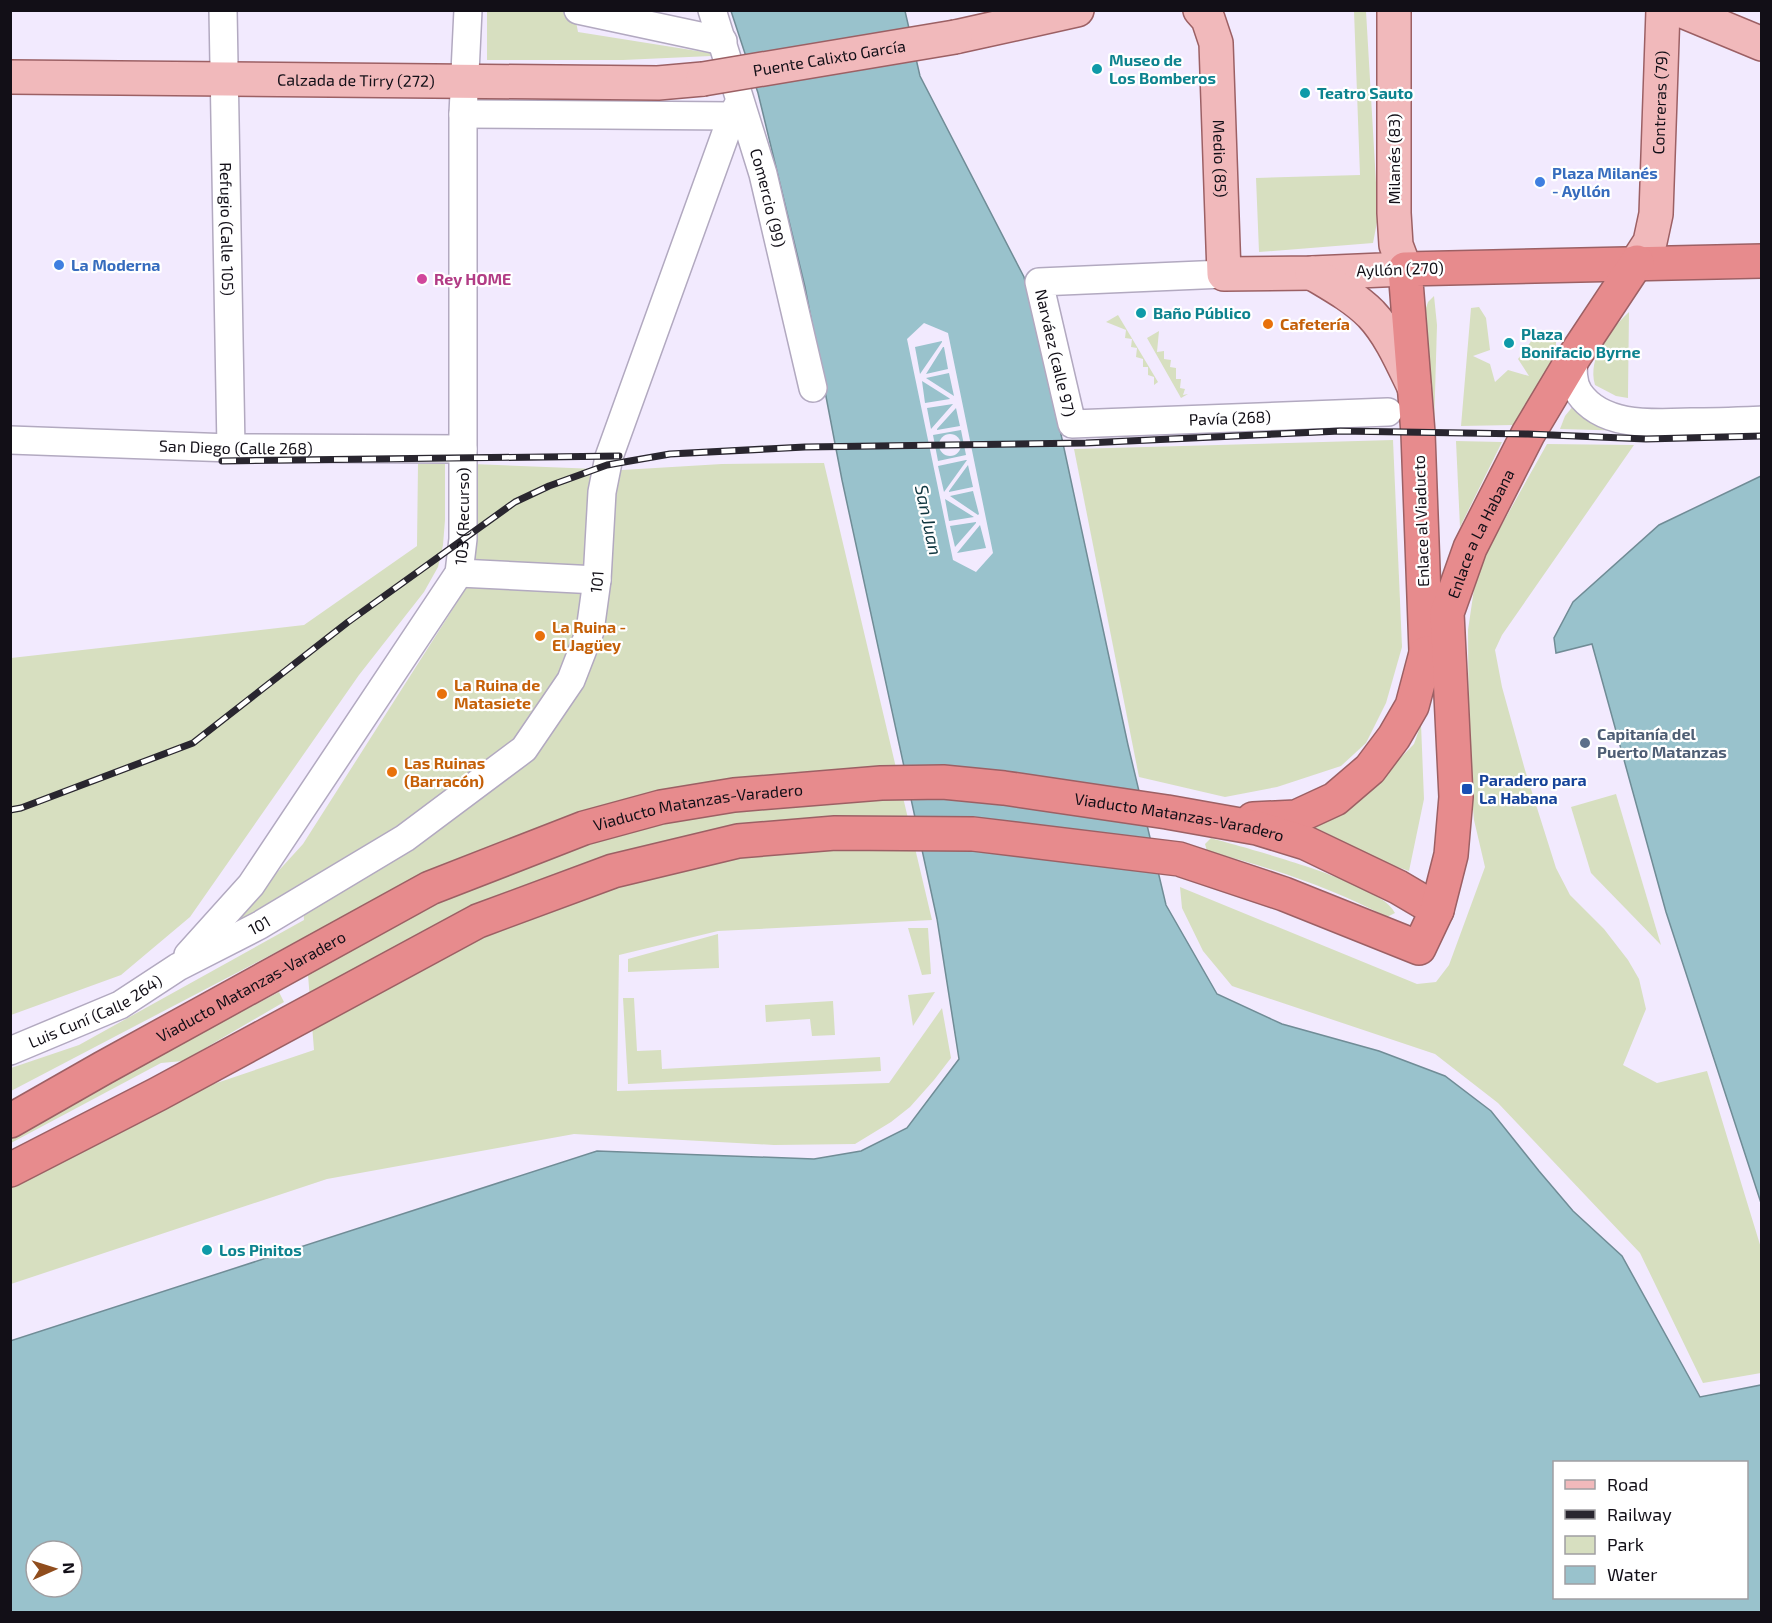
<svg xmlns="http://www.w3.org/2000/svg" width="1772" height="1623" viewBox="0 0 1772 1623" font-family="'Exo 2',sans-serif">
	<style>
		.green { fill: #d7dfc0 }
		.water { fill: #99c2cc; stroke: #708c96; stroke-width: 1.5; fill-rule: evenodd }
		.pier { fill: #f2eafe; fill-rule: evenodd }
		.lines { fill: none; stroke-linecap: round; stroke-linejoin: round }
		.minor-casing { stroke: #b2a9c0; stroke-width: 30 }
		.major-casing { stroke: #9c6064; stroke-width: 36 }
		.highway-casing { stroke: #9c6064; stroke-width: 36 }
		.minor { stroke: #fff; stroke-width: 27 }
		.major { stroke: #f1b9bb; stroke-width: 33 }
		.highway { stroke: #e78b8d; stroke-width: 33 }
		.rail-casing { stroke: #29262f; stroke-width: 7 }
		.rail { stroke: #fff; stroke-width: 4.5; stroke-dasharray: 14; stroke-linecap: butt }
		.major-bridge-casing { stroke: #9c6064; stroke-width: 36; stroke-linecap: butt }
		.major-bridge { stroke: #f1b9bb; stroke-width: 33 }
		.culture-dot { fill: #0f9aa8; stroke: #fff; stroke-width: 2 }
		.shop-dot { fill: #3f7fe0; stroke: #fff; stroke-width: 2 }
		.hotel-dot { fill: #d1479c; stroke: #fff; stroke-width: 2 }
		.food-dot { fill: #e8710a; stroke: #fff; stroke-width: 2 }
		.service-dot { fill: #5c6f8a; stroke: #fff; stroke-width: 2 }
		.transit-dot { fill: #1a4fb4; stroke: #fff; stroke-width: 2 }
		.labels { text-anchor: middle; stroke-width: 4.5; stroke-linejoin: round; paint-order: stroke }
		.street-label { font-size: 16px; fill: #120f17; stroke: #fff }
		.culture-label { font-size: 16px; font-weight: bold; fill: #0d838f; stroke: #fff; text-anchor: start }
		.shop-label { font-size: 16px; font-weight: bold; fill: #366cbe; stroke: #fff; text-anchor: start }
		.hotel-label { font-size: 16px; font-weight: bold; fill: #b23c85; stroke: #fff; text-anchor: start }
		.food-label { font-size: 16px; font-weight: bold; fill: #c56008; stroke: #fff; text-anchor: start }
		.service-label { font-size: 16px; font-weight: bold; fill: #4e5e75; stroke: #fff; text-anchor: start }
		.transit-label { font-size: 16px; font-weight: bold; fill: #164399; stroke: #fff; text-anchor: start }
		.water-label { font-size: 18px; font-style: italic; fill: #0f363f; stroke: #fff }
	</style>
	<rect width="100%" height="100%" fill="#f2eafe"/>
	<!-- green -->
	<g class="green">
		<path d="M487 11H574L578 32 710 53 711 56 623 60H487Z"/>
		<path d="M1354 11H1366L1378 217 1373 243 1259 252 1256 178 1360 175Z"/>
		<path d="M1434 296 1437 325 1434 427 1427 374 1426 308 1428 302Z"/>
		<path d="M1479 307 1486 318 1490 350 1473 356 1490 364 1495 382 1508 370 1529 376 1518 359 1535 336 1557 332 1555 355 1513 425 1461 426 1471 308Z"/>
		<path d="M1629 312 1628 394V398L1616 396 1595 385C1587 357 1610 330 1629 312Z"/>
		<path d="M1118 315 1158 382 1154 385V377L1148 375V367H1143V359L1136 357 1137 348 1131 347 1132 339 1125 338 1126 330 1106 322Z"/>
		<path d="M1159 331 1157 352 1164 351V359L1171 360 1170 367 1176 368V379H1181L1180 388 1185 389 1183 395 1188 394 1181 398 1147 338Z"/>
		<path d="M1574 405 1632 431 1560 429 1565 416Z"/>
		<path d="M1393 440 1402 647 1386 703 1366 743 1341 766 1277 787 1225 797 1139 777 1074 449Z"/>
		<path d="M1456 441 1502 442 1460 527Z"/>
		<path d="M1547 444 1634 445 1502 635 1495 650 1502 687 1525 770 1556 868 1570 895 1604 929 1628 960 1639 979 1646 1009 1623 1065 1657 1083 1707 1071 1761 1248V1373L1703 1383 1640 1253 1498 1103 1435 1054 1232 986 1203 951 1182 908 1180 887 1417 984 1436 982 1449 965 1485 867 1474 820 1469 765 1468 630 1474 589 1486 553Z"/>
		<path d="M824 463 932 920 718 931 619 955 617 1091 889 1083 942 1008 951 1058 934 1080 910 1107 891 1122 855 1144 774 1145 574 1134 327 1179 11 1284V1187L187 1093 314 1050 305 937 11 1091V1068L79 1045 304 920 302 892 219 936 303 844 470 582 472 464 622 470 722 464Z"/>
		<path d="M418 464H445V520L443 545 438 567 424 592 359 675 190 917 121 975 11 1015V658L304 625 417 546Z"/>
		<path d="M1421 724 1424 799 1409 871 1389 864 1310 825 1367 792 1414 744Z"/>
		<path d="M1616 794 1661 945 1591 873 1571 807Z"/>
		<path d="M1211 838C1245 848 1383 883 1395 913L1387 917C1327 886 1272 868 1207 851L1205 844Z"/>
		<path d="M908 928H928L931 974 922 975Z"/>
		<path d="M718 934 719 968 628 972V959Z"/>
		<path d="M279 992 284 1002 183 1061 161 1063 11 1143V1133Z"/>
		<path d="M935 992 913 1026 908 995Z"/>
		<path d="M623 998H634L637 1051 661 1050 662 1069 880 1057 881 1071 628 1084Z"/>
		<path d="M833 1001 835 1035 812 1036 810 1019 766 1022 765 1005Z"/>
	</g>
	<!-- water -->
	<g class="water">
		<path d="M731 11H905L920 76 1024 277 1059 425 1128 745 1166 905 1217 994 1282 1024 1379 1051 1445 1076 1491 1111 1539 1171 1573 1211 1622 1256 1700 1397 1761 1385V1612H11L10 1341 597 1151 814 1159 861 1151 907 1128 959 1059 937 919 842 480 805 287 758 93ZM1554 1462H1746V1598H1554ZM36 1551H72V1587H36Z"/>
		<path d="M1761 476V1203L1666 912 1592 644 1556 653 1554 638 1573 602 1659 525Z"/>
	</g>
	<!-- pier -->
	<g class="pier">
		<path d="M924 323 948 333 993 553 976 572 953 560 907 339ZM942 341V342L920 374 915 347ZM944 347 948 369 926 374 943 347ZM949 373 954 396 926 378ZM922 381 949 398 950 399 925 403ZM953 404 931 429 927 408ZM956 408 960 426 937 430V429ZM961 430 966 455 938 461 933 435ZM966 460H967L944 492 938 466ZM968 465 973 487 949 492V491ZM973 491 979 514 978 515 950 496ZM945 499 974 517 949 521ZM976 522V523L955 547 950 526ZM980 525 986 548 957 553Z"/>
		<circle cx="950" cy="445" r="11"/>
	</g>
	<g class="lines">
		<!-- minor casing -->
		<g class="minor-casing">
			<g id="minor">
				<path id="s1" d="M223 10 231 448"/>
				<path d="M578 10 723 41"/>
				<path id="s2" d="M712 10 763 174 813 388"/>
				<path d="M463 114 732 116 739 103"/>
				<path id="s3" d="M1224 274 1039 282 1072 424 1388 412"/>
				<path d="M1574 357C1573 369 1572 382 1579 393 1603 428 1655 423 1691 422 1715 422 1738 421 1762 420"/>
				<path id="s4" d="M10 440 231 448 463 449"/>
				<path d="M459 573 597 580"/>
				<path id="s5" d="M188 955 251 885 459 573 463 539V114L468 10"/>
				<path id="s6" d="M10 1051 120 1005 178 967 260 925 405 838 524 749 571 680 590 631 597 580 602 492 609 457 732 116"/>
			</g>
		</g>
		<!-- major casing -->
		<g class="major-casing">
			<g id="major">
				<path id="s7" d="M1200 10 1208 19 1216 43 1224 274 1312 273 1405 269 1396 245 1394 213V10"/>
				<path d="M1680 10 1762 44"/>
				<path d="M955 37 1077 10"/>
				<path id="s8" d="M10 77 658 83 703 79"/>
				<path id="s9" d="M1637 262 1650 242 1656 214 1663 10"/>
				<path d="M1312 273C1332 285 1354 297 1371 314 1390 334 1402 362 1414 387"/>
			</g>
		</g>
		<!-- highway casing -->
		<g class="highway-casing">
			<g id="highway">
				<path d="M1426 651 1418 433 1405 269 1762 261"/>
				<path d="M1253 819 1296 817 1335 799 1370 769 1394 737 1412 706 1426 653"/>
				<path id="s10" d="M10 1121 103 1068 430 888 584 828 661 807 734 795 881 783 943 782 1004 788 1167 812 1257 828 1306 843 1398 887 1437 910"/>
				<path id="s11" d="M10 1170 158 1094 478 921 613 871 738 841 835 833 973 834 1179 859 1284 894 1419 948 1437 910 1451 855 1456 797 1447 613 1470 548 1528 434 1574 357 1637 262"/>
			</g>
		</g>
		<!-- minor -->
		<use href="#minor" class="minor"/>
		<!-- major -->
		<use href="#major" class="major"/>
		<!-- highway -->
		<use href="#highway" class="highway"/>
		<!-- rail casing -->
		<g class="rail-casing">
			<g id="rail">
				<path d="M222 461 619 456"/>
				<path d="M10 810 21 808 193 743 348 622 515 502 549 486 607 465 670 454 805 447 1086 443 1340 431 1528 434 1646 439 1762 436"/>
			</g>
		</g>
		<!-- rail -->
		<use href="#rail" class="rail"/>
		<!-- major-bridge casing -->
		<g class="major-bridge-casing">
			<g id="major-bridge">
				<path id="s12" d="M703 79 955 37"/>
			</g>
		</g>
		<!-- major-bridge -->
		<use href="#major-bridge" class="major-bridge"/>
	</g>
	<!-- markers -->
	<g class="culture-dot">
		<circle cx="1097" cy="69" r="6"/>
		<circle cx="1305" cy="93" r="6"/>
		<circle cx="1141" cy="313" r="6"/>
		<circle cx="1509" cy="343" r="6"/>
		<circle cx="207" cy="1250" r="6"/>
	</g>
	<g class="shop-dot">
		<circle cx="1540" cy="182" r="6"/>
		<circle cx="59" cy="265" r="6"/>
	</g>
	<circle class="hotel-dot" cx="422" cy="279" r="6"/>
	<g class="food-dot">
		<circle cx="1268" cy="324" r="6"/>
		<circle cx="540" cy="636" r="6"/>
		<circle cx="442" cy="694" r="6"/>
		<circle cx="392" cy="772" r="6"/>
	</g>
	<circle class="service-dot" cx="1585" cy="743" r="6"/>
	<rect class="transit-dot" x="1461" y="783" width="12" height="12" rx="3"/>
	<g class="labels">
		<!-- street labels -->
		<g class="street-label">
			<text dy="6" stroke="none"><textPath href="#s12" startOffset="128">Puente Calixto García</textPath></text>
			<text dy="6" stroke="none"><textPath href="#s8" startOffset="346">Calzada de Tirry (272)</textPath></text>
			<text dy="6" stroke="none"><textPath href="#s9" startOffset="164">Contreras (79)</textPath></text>
			<text dy="6" stroke="none"><textPath href="#s7" startOffset="153">Medio (85)</textPath></text>
			<text transform="translate(1394 159) rotate(-90)" y="6">Milanés (83)</text>
			<text dy="6" stroke="none"><textPath href="#s2" startOffset="196">Comercio (99)</textPath></text>
			<text dy="6" stroke="none"><textPath href="#s1" startOffset="219">Refugio (Calle 105)</textPath></text>
			<text transform="translate(1400 269) rotate(-2)" y="6">Ayllón (270)</text>
			<text dy="6" stroke="none"><textPath href="#s3" startOffset="258">Narváez (calle 97)</textPath></text>
			<text dy="6" stroke="none"><textPath href="#s3" startOffset="489">Pavía (268)</textPath></text>
			<text dy="6" stroke="none"><textPath href="#s4" startOffset="226">San Diego (Calle 268)</textPath></text>
			<text dy="6" stroke="none"><textPath href="#s5" startOffset="526">103 (Recurso)</textPath></text>
			<text transform="translate(1421 521) rotate(-92)" y="6">Enlace al Viaducto</text>
			<text dy="6" stroke="none"><textPath href="#s11" startOffset="1929">Enlace a La Habana</textPath></text>
			<text dy="6" stroke="none"><textPath href="#s6" startOffset="784">101</textPath></text>
			<text dy="6" stroke="none"><textPath href="#s10" startOffset="762">Viaducto Matanzas-Varadero</textPath></text>
			<text dy="6" stroke="none"><textPath href="#s10" startOffset="1248">Viaducto Matanzas-Varadero</textPath></text>
			<text dy="6" stroke="none"><textPath href="#s6" startOffset="280">101</textPath></text>
			<text dy="6" stroke="none"><textPath href="#s10" startOffset="276">Viaducto Matanzas-Varadero</textPath></text>
			<text dy="6" stroke="none"><textPath href="#s6" startOffset="94">Luis Cuní (Calle 264)</textPath></text>
		</g>
		<!-- culture labels -->
		<g class="culture-label">
			<text x="1109" y="66">Museo de<tspan x="1109" dy="18">Los Bomberos</tspan></text>
			<text x="1317" y="99">Teatro Sauto</text>
			<text x="1153" y="319">Baño Público</text>
			<text x="1521" y="340">Plaza<tspan x="1521" dy="18">Bonifacio Byrne</tspan></text>
			<text x="219" y="1256">Los Pinitos</text>
		</g>
		<!-- shop labels -->
		<g class="shop-label">
			<text x="1552" y="179">Plaza Milanés<tspan x="1552" dy="18">- Ayllón</tspan></text>
			<text x="71" y="271">La Moderna</text>
		</g>
		<!-- hotel labels -->
		<g class="hotel-label">
			<text x="434" y="285">Rey HOME</text>
		</g>
		<!-- food labels -->
		<g class="food-label">
			<text x="1280" y="330">Cafetería</text>
			<text x="552" y="633">La Ruina -<tspan x="552" dy="18">El Jagüey</tspan></text>
			<text x="454" y="691">La Ruina de<tspan x="454" dy="18">Matasiete</tspan></text>
			<text x="404" y="769">Las Ruinas<tspan x="404" dy="18">(Barracón)</tspan></text>
		</g>
		<!-- service labels -->
		<g class="service-label">
			<text x="1597" y="740">Capitanía del<tspan x="1597" dy="18">Puerto Matanzas</tspan></text>
		</g>
		<!-- transit labels -->
		<g class="transit-label">
			<text x="1479" y="786">Paradero para<tspan x="1479" dy="18">La Habana</tspan></text>
		</g>
		<!-- water labels -->
		<g class="water-label">
			<text transform="translate(928 520) rotate(78)" y="6">San Juan</text>
		</g>
	</g>
	<!-- border -->
	<rect width="1772" height="1623" fill="none" stroke="#120f17" stroke-width="24"/>
	<!-- legend -->
	<rect x="1553" y="1461" width="195" height="138" fill="#ffffff" stroke="#a09fa2" stroke-width="1.5"/>
	<rect x="1565" y="1480" width="30" height="9" fill="#f1b9bb" stroke="#a09fa2" stroke-width="1.5"/>
	<text x="1607" y="1491" font-size="18" fill="#120f17">Road</text>
	<rect x="1565" y="1510" width="30" height="9" fill="#29262f" stroke="#a09fa2" stroke-width="1.5"/>
	<text x="1607" y="1521" font-size="18" fill="#120f17">Railway</text>
	<rect x="1565" y="1536" width="30" height="18" fill="#d7dfc0" stroke="#a09fa2" stroke-width="1.5"/>
	<text x="1607" y="1551" font-size="18" fill="#120f17">Park</text>
	<rect x="1565" y="1566" width="30" height="18" fill="#99c2cc" stroke="#a09fa2" stroke-width="1.5"/>
	<text x="1607" y="1581" font-size="18" fill="#120f17">Water</text>
	<!-- north arrow -->
	<g transform="translate(54 1569) rotate(87)"><circle r="28" fill="#ffffff" stroke="#a09fa2" stroke-width="1.5"/>
	<path d="M0-4.5L10 22L0 15L-10 22Z" fill="#904d1d"/>
	<text y="-9" font-size="16" font-weight="bold" text-anchor="middle" fill="#120f17">N</text>
	</g>
</svg>
